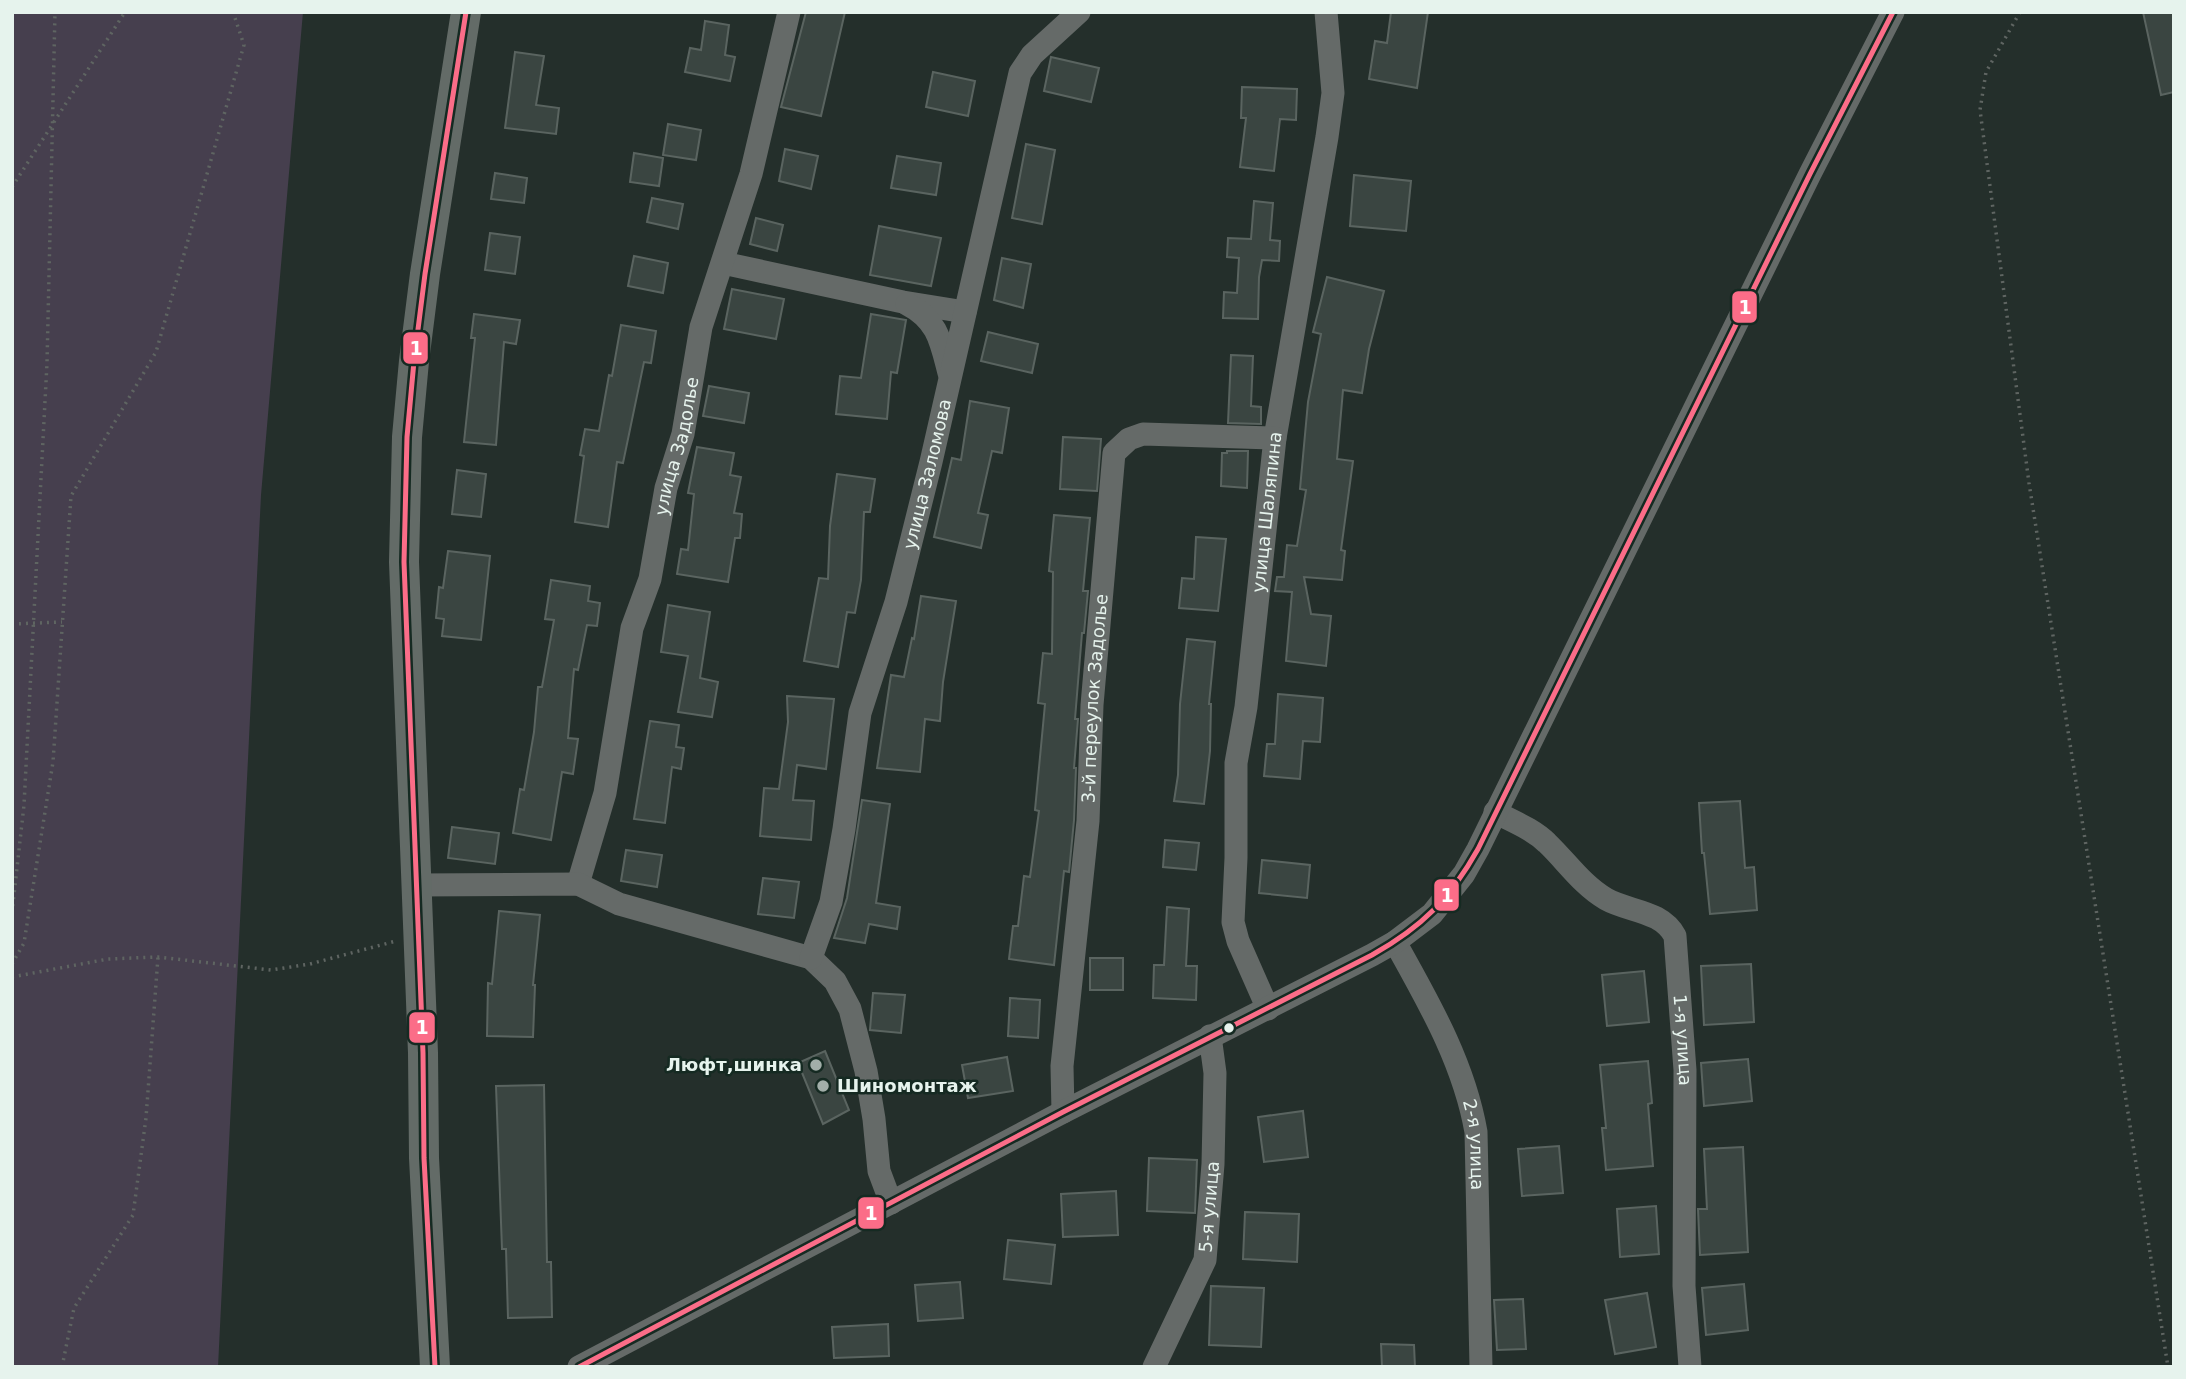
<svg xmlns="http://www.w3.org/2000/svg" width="2186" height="1379" viewBox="0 0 2186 1379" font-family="'DejaVu Sans',sans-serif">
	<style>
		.green { fill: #463f4e }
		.building { fill: #3a4541; stroke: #5a6460; stroke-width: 2 }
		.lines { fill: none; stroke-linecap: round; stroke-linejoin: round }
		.path { stroke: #5f6562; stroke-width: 3.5; stroke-dasharray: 2 5; stroke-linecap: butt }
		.minor { stroke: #656a68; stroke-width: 23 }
		.major { stroke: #636b67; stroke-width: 30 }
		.bus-1-casing { stroke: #152a22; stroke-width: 10 }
		.bus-1 { stroke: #fb6d88; stroke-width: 5 }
		.bus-dot { fill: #e6f3ed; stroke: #152a22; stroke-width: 2.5 }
		.poi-dot { fill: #a2aea9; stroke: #152a22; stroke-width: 2.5 }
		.labels { text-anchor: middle; stroke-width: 5; stroke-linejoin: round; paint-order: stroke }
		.street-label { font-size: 18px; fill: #e6f3ed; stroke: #152a22 }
		.poi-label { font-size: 18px; font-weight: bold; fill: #e6f3ed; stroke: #152a22; text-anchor: end }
		.line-badge { stroke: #152a22; stroke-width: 2.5 }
		.badge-label { font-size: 19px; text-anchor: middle; font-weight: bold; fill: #fff }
	</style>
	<rect width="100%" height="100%" fill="#242f2b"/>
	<!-- green -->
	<path class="green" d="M12 12H303L261 495 218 1367H12Z"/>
	<!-- building -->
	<g class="building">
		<path d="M806 12H845L821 116 781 107Z"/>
		<path d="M1391 12H1428L1417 88 1369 79 1375 41 1387 43Z"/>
		<path d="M2143 12H2174V92L2161 95Z"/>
		<path d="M705 21 729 25 725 55 735 57 730 81 685 72 690 48 701 50Z"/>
		<path d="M515 52 544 56 536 105 559 108 556 134 505 128Z"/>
		<path d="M1051 57 1099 68 1091 102 1044 91Z"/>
		<path d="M933 72 975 81 968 116 926 107Z"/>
		<path d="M1242 87 1297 89 1296 120 1280 119 1274 171 1240 167 1246 118H1241Z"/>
		<path d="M668 124 701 130 696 160 663 155Z"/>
		<path d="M1026 144 1055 150 1042 224 1012 218Z"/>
		<path d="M785 149 818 156 811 189 779 181Z"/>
		<path d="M634 153 663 158 659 186 630 182Z"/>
		<path d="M897 156 941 163 936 195 891 188Z"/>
		<path d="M495 173 527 178 524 203 491 199Z"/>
		<path d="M1354 175 1411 181 1406 231 1350 226Z"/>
		<path d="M652 198 683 204 678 229 647 222Z"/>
		<path d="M1254 201 1273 203 1270 240 1280 241 1279 261 1262 260 1259 277 1258 319 1223 318 1224 292 1237 293 1239 258 1227 257 1228 238 1251 239Z"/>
		<path d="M756 218 783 225 777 251 750 244Z"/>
		<path d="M879 226 941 238 931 286 870 275Z"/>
		<path d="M490 233 520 237 515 274 485 270Z"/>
		<path d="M634 256 668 263 663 293 628 286Z"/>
		<path d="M1002 258 1031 264 1023 308 994 300Z"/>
		<path d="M1327 277 1384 291 1369 349 1362 393 1343 390 1337 459 1353 461 1341 550 1345 551 1342 580 1304 577 1311 614 1331 616 1326 666 1286 661 1292 592 1275 591 1277 577H1284L1287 545 1297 546 1306 490 1300 489 1308 402 1321 334 1313 332Z"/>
		<path d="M732 289 784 299 776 339 724 329Z"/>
		<path d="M474 314 520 320 516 344 504 342 496 445 464 442 475 338H471Z"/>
		<path d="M871 314 906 320 897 373 891 372 887 419 836 414 840 376 861 378Z"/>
		<path d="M621 325 656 331 651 363 644 362 623 463 617 462 608 527 575 522 584 456 580 455 585 429 599 431 609 375 612 376Z"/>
		<path d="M988 332 1038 344 1032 373 981 361Z"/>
		<path d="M1231 355 1253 356 1251 406 1261 407V424L1228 423Z"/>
		<path d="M709 386 749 393 744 423 703 416Z"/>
		<path d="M970 401 1009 408 1002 453 992 451 978 513 988 515 981 548 934 537 952 458 961 460Z"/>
		<path d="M1063 437 1101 439 1097 491 1060 489Z"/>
		<path d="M697 447 734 453 730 475 741 477 734 513 742 514 740 538H735L728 582 677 574 681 549 688 550 694 494 688 493Z"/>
		<path d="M1227 451H1248L1247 488 1221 486 1222 453H1227Z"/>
		<path d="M457 470 486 474 481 517 452 514Z"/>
		<path d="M837 474 875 479 870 512H864L861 580 855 613 847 612 838 667 804 661 819 578 828 579 830 526Z"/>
		<path d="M1054 515 1090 518 1083 591H1088L1084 633H1082L1075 719H1078L1074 768H1076L1074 820 1069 872 1064 871 1054 965 1009 959 1013 926H1018L1024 876 1030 877 1039 811 1035 810 1045 704 1038 703 1043 653 1052 654 1053 572 1049 571Z"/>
		<path d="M1196 537 1226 539 1218 611 1179 608 1182 578 1194 579Z"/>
		<path d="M448 551 490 556 481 640 442 636 444 619 436 618 439 587 443 588Z"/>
		<path d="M551 580 590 586 588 601 600 603 597 626 587 625 578 670 574 669 568 738 578 739 573 774 562 772 551 840 513 833 520 789 524 790 534 732 538 687H542L554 620 545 619Z"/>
		<path d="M921 596 956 601 943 682 940 721 925 719 920 772 877 768 891 675 904 677 912 638 914 639Z"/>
		<path d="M668 605 710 612 700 678 718 682 712 717 678 712 688 656 661 652Z"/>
		<path d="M1187 639 1215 642 1209 704H1211L1210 751 1204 804 1174 801 1178 775 1180 704Z"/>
		<path d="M1278 694 1323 698 1320 742 1303 741 1300 779 1264 776 1267 744H1275Z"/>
		<path d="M787 696 834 699 826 769 797 765 793 800 814 801 811 840 760 836 764 788 779 789 788 722Z"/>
		<path d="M650 721 679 725 676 747 684 748 681 769 672 767 665 823 634 819Z"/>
		<path d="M862 800 890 804 876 903 900 907 897 929 869 924 865 943 834 938 847 898Z"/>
		<path d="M1740 801 1745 868 1754 867 1757 910 1710 914 1704 853H1702L1699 803Z"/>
		<path d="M452 827 499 833 495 864 448 858Z"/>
		<path d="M1165 840 1199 843 1196 870 1163 867Z"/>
		<path d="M626 850 662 855 657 887 621 881Z"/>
		<path d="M1262 860 1310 865 1307 898 1259 893Z"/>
		<path d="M763 878 799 882 794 918 758 914Z"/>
		<path d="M1167 907 1189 909 1186 966H1197L1196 1000 1153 998 1154 965H1164Z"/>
		<path d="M499 911 540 915 533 985H535L533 1037 487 1036 488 983 492 984Z"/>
		<rect x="1090" y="958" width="33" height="32"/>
		<path d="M1751 964 1754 1022 1704 1025 1701 966Z"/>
		<path d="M1644 971 1649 1022 1607 1026 1602 975Z"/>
		<path d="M873 993 905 995 901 1033 870 1030Z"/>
		<path d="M1010 998 1040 1000 1038 1038 1008 1036Z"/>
		<path d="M825 1051 849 1110 823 1124 798 1063Z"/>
		<path d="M1007 1057 1013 1091 968 1098 962 1065Z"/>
		<path d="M1748 1059 1752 1101 1704 1106 1701 1063Z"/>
		<path d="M1648 1061 1652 1103 1648 1104 1653 1166 1606 1170 1602 1128H1606L1600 1065Z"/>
		<path d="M544 1085 547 1262H551L552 1317 508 1318 506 1249H502L496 1086Z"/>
		<path d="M1303 1111 1308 1157 1264 1162 1258 1117Z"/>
		<path d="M1559 1146 1563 1193 1522 1196 1518 1149Z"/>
		<path d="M1743 1147 1748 1252 1700 1255 1698 1209H1707L1704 1149Z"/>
		<path d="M1149 1158 1197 1160 1195 1213 1147 1211Z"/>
		<path d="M1116 1191 1118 1235 1063 1237 1061 1194Z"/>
		<path d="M1656 1206 1659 1254 1620 1257 1617 1209Z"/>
		<path d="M1245 1212 1299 1214 1297 1262 1243 1259Z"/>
		<path d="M1008 1240 1055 1245 1051 1284 1004 1279Z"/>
		<path d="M960 1282 963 1318 918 1321 915 1285Z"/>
		<path d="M1744 1284 1748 1330 1706 1335 1702 1288Z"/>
		<path d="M1211 1286 1264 1288 1261 1347 1209 1345Z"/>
		<path d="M1647 1293 1656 1347 1615 1354 1605 1300Z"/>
		<path d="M1523 1299 1526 1349 1497 1350 1494 1300Z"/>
		<path d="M888 1324 889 1356 834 1358 832 1327Z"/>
		<path d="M1381 1344 1414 1345 1415 1367H1382Z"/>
	</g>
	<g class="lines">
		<!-- path -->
		<g class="path">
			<path d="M2020 12 1986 72 1980 110 2029 483 2168 1367"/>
			<path d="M12 187 125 12"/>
			<path d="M12 624 62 622"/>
			<path d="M12 913 24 805 47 363 55 12"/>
			<path d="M12 964 24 943 53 762 71 496 156 352 244 45 233 12"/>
			<path d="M12 977 108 959 158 957 271 970 310 964 396 941"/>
			<path d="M62 1367 74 1308 133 1215 146 1118 158 957"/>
		</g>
		<!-- minor -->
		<g class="minor">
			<path d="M723 263 903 302 965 312"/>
			<path d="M907 304C938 320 941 342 949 373"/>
			<path id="s1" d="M1495 812C1512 821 1533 829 1547 843 1566 861 1582 885 1606 899 1629 912 1661 910 1675 936L1685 1070 1684 1286 1690 1367"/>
			<path id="s2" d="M578 884 605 793 632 628 650 579 666 488 683 434 701 327 751 174 789 12"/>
			<path d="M416 885 578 884 619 904 811 958 835 981 850 1009 866 1071 874 1119 879 1171 891 1203"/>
			<path id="s3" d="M1395 942C1429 1003 1464 1063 1476 1132L1481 1367"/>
			<path id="s4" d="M811 958 831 902 844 829 860 713 896 602 931 462 1020 73 1032 55 1079 12"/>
			<path id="s5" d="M1268 1009 1238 941 1233 922 1236 858V763L1246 707 1275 438 1327 137 1333 93 1326 12"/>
			<path id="s6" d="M1063 1112 1062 1066 1088 821 1092 705 1114 453 1129 439 1143 434 1275 438"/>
			<path d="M579 1367 1063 1112 1372 955 1395 942 1432 914 1464 874 1478 849 1810 174 1893 12"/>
			<path id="s7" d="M1154 1367 1205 1260 1213 1164 1215 1073 1210 1036"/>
		</g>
		<!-- major -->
		<path class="major" d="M435 1367 424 1158 423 1053 404 562 407 437 414 361 425 274 466 12"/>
		<!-- bus-1 casing -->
		<g class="bus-1-casing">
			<g id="bus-1">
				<path d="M435 1367 424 1158 423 1053 404 562 407 437 414 361 425 274 466 12"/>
				<path d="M579 1367 1063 1112 1372 955C1422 927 1450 899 1478 849L1810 174 1893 12"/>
			</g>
		</g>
		<!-- bus-1 -->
		<use href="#bus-1" class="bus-1"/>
	</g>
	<!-- markers -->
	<circle class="bus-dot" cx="1229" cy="1028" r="6"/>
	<g class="poi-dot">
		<circle cx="816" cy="1065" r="7"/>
		<circle cx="823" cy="1086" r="7"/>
	</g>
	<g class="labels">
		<!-- street labels -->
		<g class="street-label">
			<text dy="6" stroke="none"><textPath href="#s2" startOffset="450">улица Задолье</textPath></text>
			<text dy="6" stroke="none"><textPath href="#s4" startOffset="499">улица Заломова</textPath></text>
			<text dy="6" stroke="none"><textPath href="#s5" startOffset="506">улица Шаляпина</textPath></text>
			<text dy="6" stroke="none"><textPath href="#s6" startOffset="415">3-й переулок Задолье</textPath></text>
			<text dy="6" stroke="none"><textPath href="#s1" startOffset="327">1-я улица</textPath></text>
			<text dy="6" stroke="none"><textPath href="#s3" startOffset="220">2-я улица</textPath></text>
			<text dy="6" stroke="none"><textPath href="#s7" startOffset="172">5-я улица</textPath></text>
		</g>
		<!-- poi labels -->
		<g class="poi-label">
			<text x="802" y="1071">Люфт,шинка</text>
			<text x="837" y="1092" text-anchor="start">Шиномонтаж</text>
		</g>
	</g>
	<g class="line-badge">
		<rect x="1731" y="290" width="27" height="34" rx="7" fill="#fb6d88"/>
		<rect x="402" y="331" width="27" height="34" rx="7" fill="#fb6d88"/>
		<rect x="1433" y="878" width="27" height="34" rx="7" fill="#fb6d88"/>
		<rect x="408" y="1011" width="28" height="33" rx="7" fill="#fb6d88"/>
		<rect x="857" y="1196" width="28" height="34" rx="7" fill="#fb6d88"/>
	</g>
	<g class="badge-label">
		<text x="1745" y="314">1</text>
		<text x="416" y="355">1</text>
		<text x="1447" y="902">1</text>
		<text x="422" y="1034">1</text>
		<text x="871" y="1220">1</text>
	</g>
	<!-- border -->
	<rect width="2186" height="1379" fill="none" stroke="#e6f3ed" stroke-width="28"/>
</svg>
